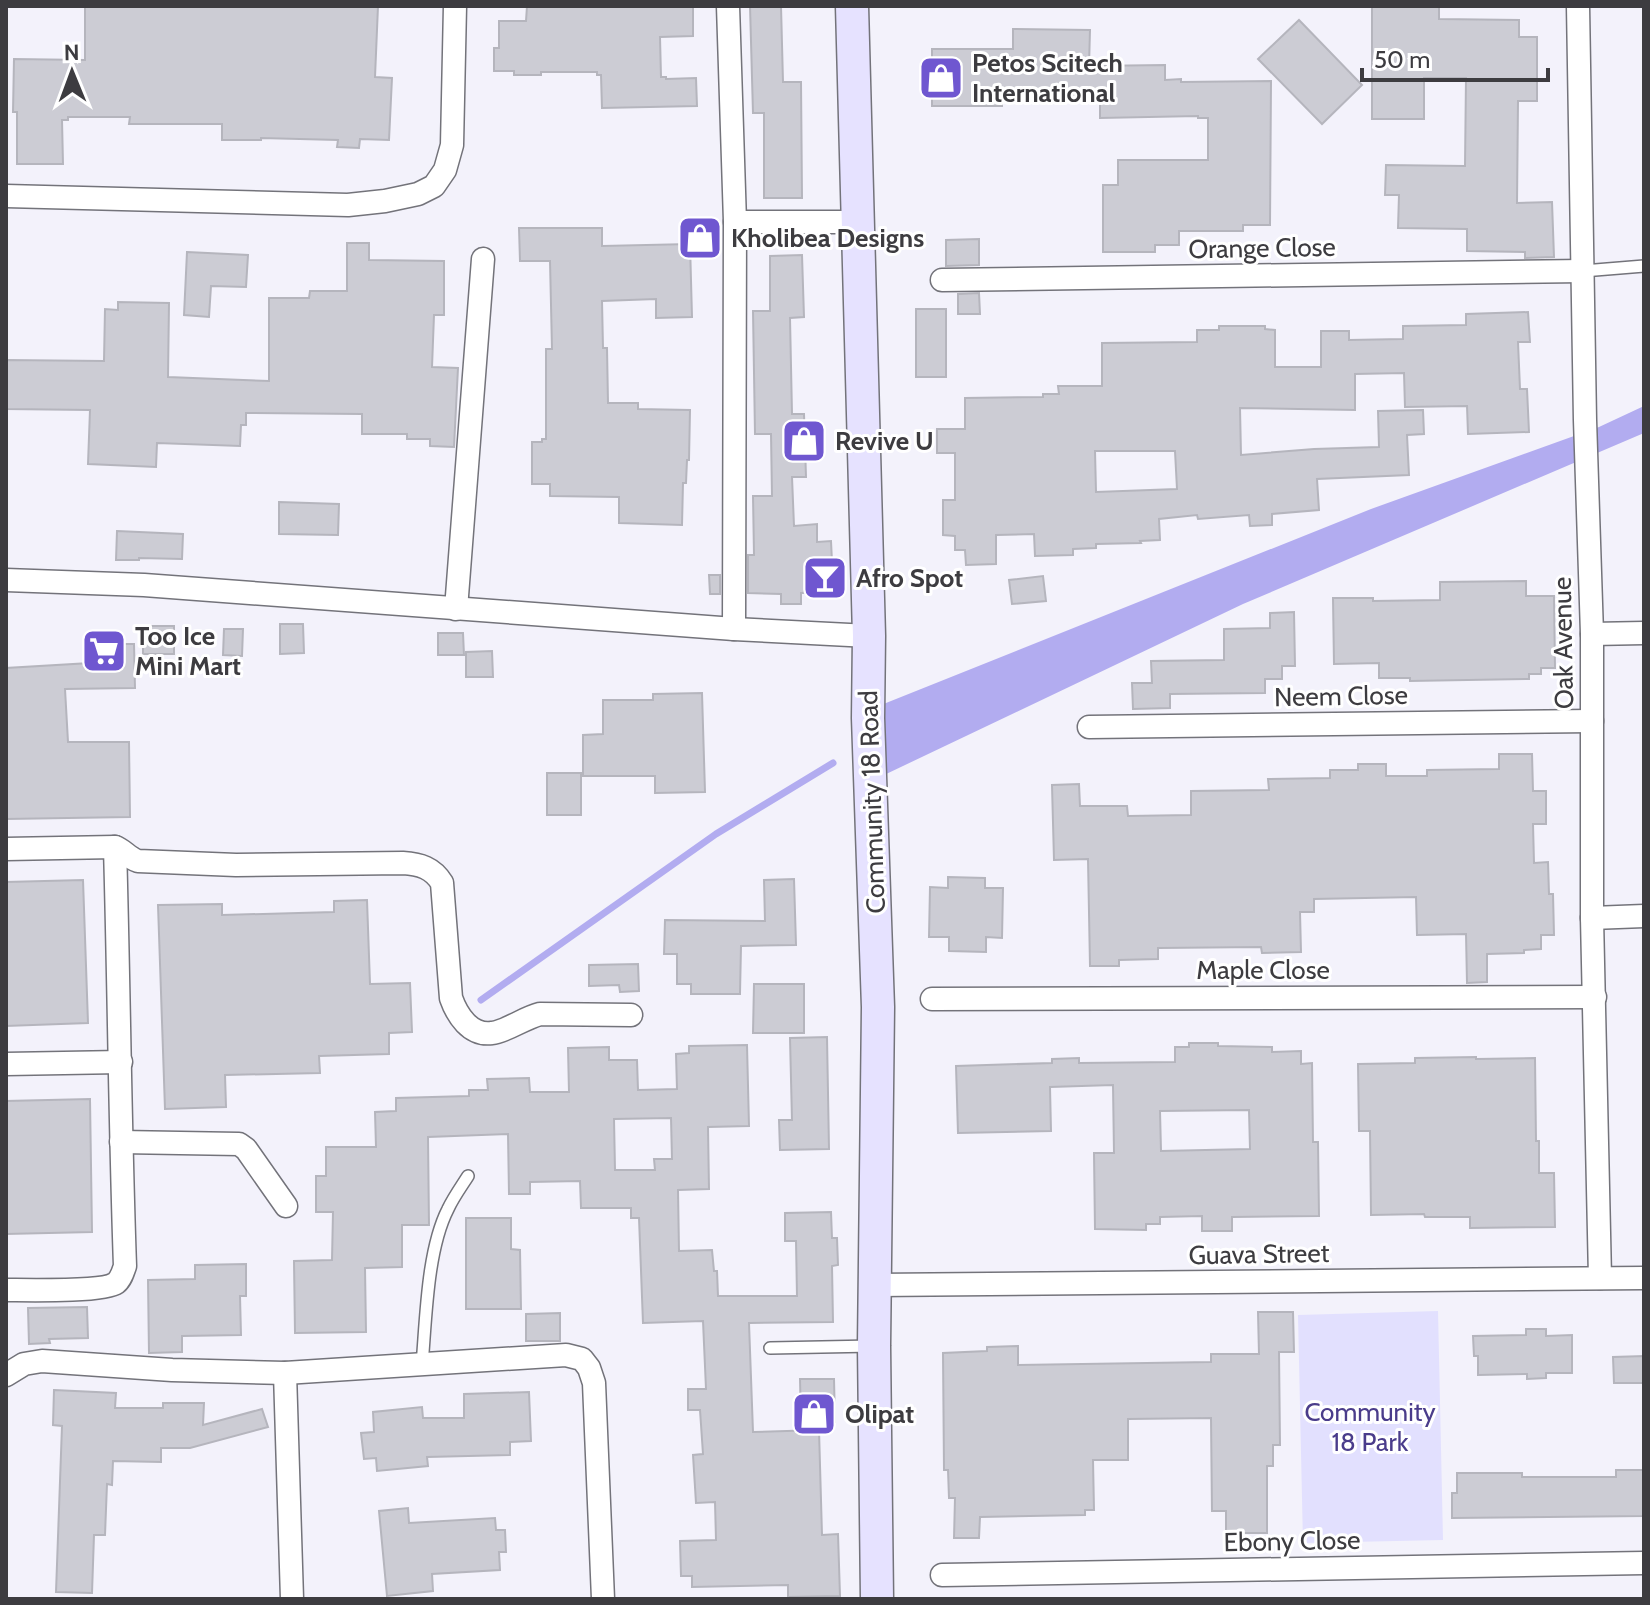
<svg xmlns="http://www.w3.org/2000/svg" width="1650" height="1605" viewBox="0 0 1650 1605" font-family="Cabin,sans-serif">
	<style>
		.green { fill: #e2e0fe }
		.water { fill: #b2acf0 }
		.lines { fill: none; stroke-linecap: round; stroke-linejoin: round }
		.stream { stroke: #b2acf0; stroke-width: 7 }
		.building { fill: #ccccd4; stroke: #b5b5bd; stroke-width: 2; fill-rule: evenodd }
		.lane-casing { stroke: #73737a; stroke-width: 14 }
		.street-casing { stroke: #73737a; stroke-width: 25 }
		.secondary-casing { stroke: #73737a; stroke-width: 35 }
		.lane { stroke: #fff; stroke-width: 11 }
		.street { stroke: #fff; stroke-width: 22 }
		.secondary { stroke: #e6e2ff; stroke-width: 32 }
		.labels { text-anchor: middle; stroke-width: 6; stroke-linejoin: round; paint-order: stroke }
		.poi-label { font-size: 26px; font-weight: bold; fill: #3d3c40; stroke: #fff; text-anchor: start }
		.street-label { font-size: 26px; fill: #3d3c40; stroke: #fff }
		.park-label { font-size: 26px; fill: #4a3c8b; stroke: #fff }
	</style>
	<rect width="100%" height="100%" fill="#f3f2fb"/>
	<!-- green -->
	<path class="green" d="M1438 1311 1443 1540 1303 1543 1298 1315Z"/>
	<!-- water -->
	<path class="water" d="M1644 406V433L1243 604 882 776 881 705 1371 509 1599 427Z"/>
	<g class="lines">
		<!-- stream -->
		<path class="stream" d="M481 1000 716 834 833 763"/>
	</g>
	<!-- building -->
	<g class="building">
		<path d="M85 6H378L375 77 392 78 389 140 360 139 359 148 337 147 338 140 261 138V140H222V124H129L130 117H68V120H62L63 164H17V112H13L14 59 85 60Z"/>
		<path d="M527 6H693V36L660 37 661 77H666V79L696 78 697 106 602 108 601 75H597V72H541V75H514V71H494V48H499V21H526Z"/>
		<path d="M750 6H781L783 82H801L802 198H764V113H753Z"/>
		<path d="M1372 6H1439V19L1519 20V37H1537V101H1518L1517 203 1552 202 1554 257 1525 258V252L1467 251V229L1398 228 1399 195H1385L1386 165 1465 166 1466 78H1424V119H1372Z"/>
		<path d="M1299 20 1362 85 1322 124 1258 59Z"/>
		<path d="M1013 29 1090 30 1089 66 1165 65V80L1181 79V82L1271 81 1270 225H1243V231H1179V245H1155V252H1103V185H1118V160H1208V118H1198V116L1100 118V95L1002 94V106H932V49H1013Z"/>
		<path d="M519 228H602V246L690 244 692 317 656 318V299L602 301 603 348H607L608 403H638V409L690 410 689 460H687L686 483H683L682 525 619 523V497L550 496V484H532V442H542V439H546V349H552L550 261H520Z"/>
		<path d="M979 239V265L946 266V240Z"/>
		<path d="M347 243H369V260L444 261V315H434L432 367 458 368 454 447 430 446V439H407V434H362V414L246 413V425H241L240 446 157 443 156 467 88 464 90 410 6 409V360L104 361 105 309 118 310V302L169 303 168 377 269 381V298H309L310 291H347Z"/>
		<path d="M187 252 248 255 246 287 211 286 209 317 184 315Z"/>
		<path d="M802 255 804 317 790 318 792 414H804L806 477H792L794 526 817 524V542L831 541 832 562H826L827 592 801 593V604H781V594L748 593V555H754L753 496H772L771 434H755L753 311H770V256Z"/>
		<path d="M979 293 980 314H958V294Z"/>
		<rect x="916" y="309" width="30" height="68"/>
		<path d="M1528 312 1530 342H1518L1520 389H1527L1529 432 1468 434 1467 406 1405 407 1404 373 1355 374V410L1240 408 1241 455 1314 449 1379 447 1378 411 1423 410 1424 434 1407 435 1409 475 1317 479 1319 510 1272 514V525L1250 526 1249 515 1198 519 1197 515 1159 519 1160 540 1140 541 1141 543 1096 544V548L1073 549V555L1035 556 1034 534 996 535V564L966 565 965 550H955V536L943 535V500H955V453H937V429H965V398L1043 397V394H1059L1058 386H1102V343L1197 342V330H1219V326H1265V329L1275 330V367H1321V331H1349V340L1403 339V326L1466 325V314ZM1095 451H1175L1177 489 1096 492Z"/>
		<path d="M279 502 339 504 338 535 279 534Z"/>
		<path d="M117 531 183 534 182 559 139 558V560H116Z"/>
		<path d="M709 575H720V594H710Z"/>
		<path d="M1043 576 1046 601 1012 604 1009 580Z"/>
		<path d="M1526 581V596H1554L1555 668H1541V674H1529V679L1410 681V678H1379V663L1334 664 1333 598H1373V601L1440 600V582Z"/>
		<path d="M1294 612 1295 666H1282V679H1265V693L1170 694V708L1133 709 1132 683H1152L1151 661 1224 660V629L1270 628V613Z"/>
		<path d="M280 624H303L304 653 280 654Z"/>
		<rect x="143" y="626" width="31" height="28"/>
		<path d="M224 629H243L242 656 223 655Z"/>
		<path d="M438 633H463L464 655H438Z"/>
		<path d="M90 644H134L135 688 65 689 68 742H129L130 817 6 819V744H7L6 668 90 663Z"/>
		<path d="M492 651 493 677H466V652Z"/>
		<path d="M702 693 705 792 655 793V776H583V735L603 734V700H653V694Z"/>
		<path d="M1499 754H1532L1533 791H1546V824H1533L1534 863 1548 862 1549 894H1553L1554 935H1541V949L1524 950V953L1487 954V982L1467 983 1466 934 1417 935 1416 897 1314 899V912H1300L1301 952 1262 953 1261 947 1158 948V959L1119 960V966H1090L1088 859 1054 860 1052 785 1079 784 1080 806H1127L1128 816 1191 815V791L1269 790 1268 779 1330 778V770H1358V764H1386V776H1427V770L1499 769Z"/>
		<rect x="547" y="773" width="34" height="42"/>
		<path d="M948 877 985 878V888H1003L1002 938 986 937V952L949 951V937H929L930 887 948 888Z"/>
		<path d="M794 879 796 945 741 946 740 994H691V984H677V954H664L665 920 765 921 764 880Z"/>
		<path d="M83 880 88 1023 6 1026V882Z"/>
		<path d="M367 900 370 984 410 983 412 1032 389 1033V1054L319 1056 320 1073 225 1075 226 1107 165 1109 158 905 222 904V915L334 912V901Z"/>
		<path d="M638 964 639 991 620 992 619 985 589 986V965Z"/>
		<path d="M754 984H804V1033H753Z"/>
		<path d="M827 1037 829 1149 780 1150 779 1120H792L790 1038Z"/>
		<path d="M1189 1043H1218V1046L1272 1047V1052L1301 1051V1064L1312 1063 1313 1142H1318L1319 1216 1232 1217V1231H1202V1216L1160 1217V1224H1146V1230L1095 1229 1094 1153H1114L1113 1085 1050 1087 1051 1131 958 1133 956 1066 1052 1063V1059L1079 1058V1063L1175 1062V1047H1189ZM1249 1110 1250 1149 1161 1151 1160 1111Z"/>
		<path d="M747 1045 749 1126 708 1127 709 1189 678 1190 679 1251 712 1250 714 1271H717L718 1296H797L796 1241H785V1213L831 1212 832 1238H837L838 1265 832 1266 833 1322 749 1323 753 1432 819 1430 822 1535 838 1534 840 1596 788 1597V1585L692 1587V1576H681L680 1541 716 1540 715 1502 696 1503 693 1455 703 1454 700 1410H688V1389H706L703 1321 643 1323 639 1218H631V1208H581L580 1181 530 1182V1194H509L508 1134 428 1137 429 1225H402V1267L365 1268 366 1332 295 1333 294 1261 332 1260 333 1212H316V1176H326V1147H376L375 1112 396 1111V1098L469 1096V1090H488L487 1079 529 1078 530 1092H569L568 1048 609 1047V1060H637L638 1090 677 1089 676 1054 689 1053V1046ZM671 1118 672 1159H654L655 1170H615L614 1119Z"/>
		<path d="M1476 1057V1059L1535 1058 1536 1141H1539V1173H1554L1555 1227 1470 1228V1217H1425L1424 1214 1371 1215 1370 1131H1359L1358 1064 1415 1063V1058Z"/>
		<path d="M90 1099 92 1232 6 1234V1101Z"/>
		<path d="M466 1218H511V1249L520 1250 521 1309H466Z"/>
		<path d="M246 1264V1296H240L241 1335 182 1336V1352L149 1353 148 1280 195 1279V1265Z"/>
		<path d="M87 1307 88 1338 49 1339 50 1343 29 1344 28 1308Z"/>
		<path d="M1258 1312H1293L1294 1352H1279L1280 1445H1273V1466H1267V1533H1226V1511H1212L1211 1418 1128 1419V1460H1093L1094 1510H1085V1515L980 1517 979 1538H954L955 1498H949L948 1470H944L943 1353 987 1351V1347L1018 1346V1365L1211 1362V1354H1259Z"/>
		<path d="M560 1313V1341H526V1314Z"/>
		<path d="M1526 1329H1546V1336L1572 1335V1373H1546V1378L1527 1379V1374L1478 1375V1356H1474L1473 1336 1526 1335Z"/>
		<path d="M1644 1356V1383H1614L1613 1357Z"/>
		<path d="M800 1379H834L835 1422H801Z"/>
		<path d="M54 1390 116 1393 115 1408H163V1403H204L203 1425 262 1409 268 1427 190 1448H161V1462L113 1461 112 1485 107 1484 105 1535H94L92 1593 56 1592 62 1426 53 1425Z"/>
		<path d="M529 1392 531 1441 510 1442V1455L427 1457 428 1466 377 1471 376 1458 364 1459 361 1433 374 1432 373 1412 422 1407 423 1418H464V1394Z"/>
		<path d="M1616 1470H1644V1516L1452 1518V1493H1457V1473H1522V1477H1616Z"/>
		<path d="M408 1508 409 1523 495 1518 496 1530H505L506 1552H499L500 1570 432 1574 433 1591 387 1596 379 1511Z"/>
	</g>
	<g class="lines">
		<!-- lane casing -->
		<g class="lane-casing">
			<g id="lane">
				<path d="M1583 271 1644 266"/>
				<path d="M770 1348 873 1346"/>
				<path d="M422 1365C426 1319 427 1250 448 1209 453 1198 461 1187 468 1176"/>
			</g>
		</g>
		<!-- street casing -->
		<g class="street-casing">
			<g id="street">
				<path d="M728 6 735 222 734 629"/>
				<path d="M1578 6 1585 420 1592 634V918L1600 1278"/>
				<path d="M6 196 348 205 385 201 418 194 434 186 445 170 452 145 455 6"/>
				<path d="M735 222H857"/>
				<path d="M942 280 1583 271"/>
				<path d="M6 580 144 585 734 629 869 636"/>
				<path d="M456 609 483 259"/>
				<path d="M1592 634 1644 633"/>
				<path d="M1089 727 1592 721"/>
				<path d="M6 849 115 847C124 850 128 858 138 861L236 865 403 863C420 864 433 868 442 883L451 998C457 1015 470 1036 492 1033 505 1032 524 1018 540 1014L631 1015"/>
				<path d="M1592 918 1644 916"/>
				<path d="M932 999 1595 997"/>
				<path d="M6 1064 121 1062"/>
				<path d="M121 1142 239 1144 246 1149 286 1206"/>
				<path d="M875 1285 1644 1278"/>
				<path d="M6 1290C25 1290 104 1292 116 1283 121 1279 123 1272 125 1266 120 1127 119 987 115 847"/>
				<path d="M285 1373 292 1599"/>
				<path d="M6 1375 24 1364 42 1361 172 1370 285 1373 566 1355 582 1359 589 1368 594 1383 603 1599"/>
				<path d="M942 1575 1644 1563"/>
			</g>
		</g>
		<!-- secondary casing -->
		<g class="secondary-casing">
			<path id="secondary" d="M852 6 869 636 868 718 878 1007 874 1346 877 1599"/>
		</g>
		<!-- lane -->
		<use href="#lane" class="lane"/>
		<!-- street -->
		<use href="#street" class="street"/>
		<!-- secondary -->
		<use href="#secondary" class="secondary"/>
	</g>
	<!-- icons -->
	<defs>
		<g id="shop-square" transform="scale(2.3)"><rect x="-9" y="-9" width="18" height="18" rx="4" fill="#6f57d0" stroke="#fff"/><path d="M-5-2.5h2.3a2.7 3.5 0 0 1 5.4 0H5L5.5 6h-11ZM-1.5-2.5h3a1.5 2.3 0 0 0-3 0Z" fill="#fff"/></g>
		<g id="bar-square" transform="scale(2.3)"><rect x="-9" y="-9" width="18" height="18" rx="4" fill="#6f57d0" stroke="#fff"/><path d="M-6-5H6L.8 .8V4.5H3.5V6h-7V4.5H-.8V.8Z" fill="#fff"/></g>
		<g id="supermarket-square" transform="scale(2.3)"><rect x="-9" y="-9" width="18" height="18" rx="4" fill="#6f57d0" stroke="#fff"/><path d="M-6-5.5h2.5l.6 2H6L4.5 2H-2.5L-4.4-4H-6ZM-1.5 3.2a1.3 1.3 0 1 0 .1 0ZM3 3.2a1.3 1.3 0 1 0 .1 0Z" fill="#fff"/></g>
	</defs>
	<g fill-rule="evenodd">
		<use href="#shop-square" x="941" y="78"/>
		<use href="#shop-square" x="700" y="238"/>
		<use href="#shop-square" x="804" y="441"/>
		<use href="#bar-square" x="825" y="578"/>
		<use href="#supermarket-square" x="104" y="651"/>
		<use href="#shop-square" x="814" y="1414"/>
	</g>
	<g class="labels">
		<!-- poi labels -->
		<g class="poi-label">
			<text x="972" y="72">Petos Scitech<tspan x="972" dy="30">International</tspan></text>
			<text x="731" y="247">Kholibea Designs</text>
			<text x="835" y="450">Revive U</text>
			<text x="856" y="587">Afro Spot</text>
			<text x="135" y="645">Too Ice<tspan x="135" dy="30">Mini Mart</tspan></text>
			<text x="845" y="1423">Olipat</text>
		</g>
		<!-- street labels -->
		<g class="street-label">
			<text transform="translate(1262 248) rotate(-1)" y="9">Orange Close</text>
			<text transform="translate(1563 643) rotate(-91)" y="9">Oak Avenue</text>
			<text transform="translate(1341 696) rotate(-1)" y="9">Neem Close</text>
			<text transform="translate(872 802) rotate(-92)" y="9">Community 18 Road</text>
			<text x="1263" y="979">Maple Close</text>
			<text transform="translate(1259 1254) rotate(-1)" y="9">Guava Street</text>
			<text transform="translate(1292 1541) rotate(-1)" y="9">Ebony Close</text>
		</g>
		<!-- park labels -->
		<g class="park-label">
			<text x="1370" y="1421">Community<tspan x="1370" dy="30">18 Park</tspan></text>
		</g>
	</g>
	<!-- border -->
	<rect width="1650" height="1605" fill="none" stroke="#3d3c40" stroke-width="16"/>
	<!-- north arrow -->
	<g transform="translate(72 72) rotate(359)" stroke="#ffffff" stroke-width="6" paint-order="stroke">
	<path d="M0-6L14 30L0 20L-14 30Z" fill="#3d3c40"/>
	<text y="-12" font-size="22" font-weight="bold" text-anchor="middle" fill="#3d3c40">N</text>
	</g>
	<!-- scale -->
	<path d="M1362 68v12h186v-12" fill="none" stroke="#3d3c40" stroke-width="4"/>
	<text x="1374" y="68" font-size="24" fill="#3d3c40" stroke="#ffffff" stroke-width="6" paint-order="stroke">50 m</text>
</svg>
